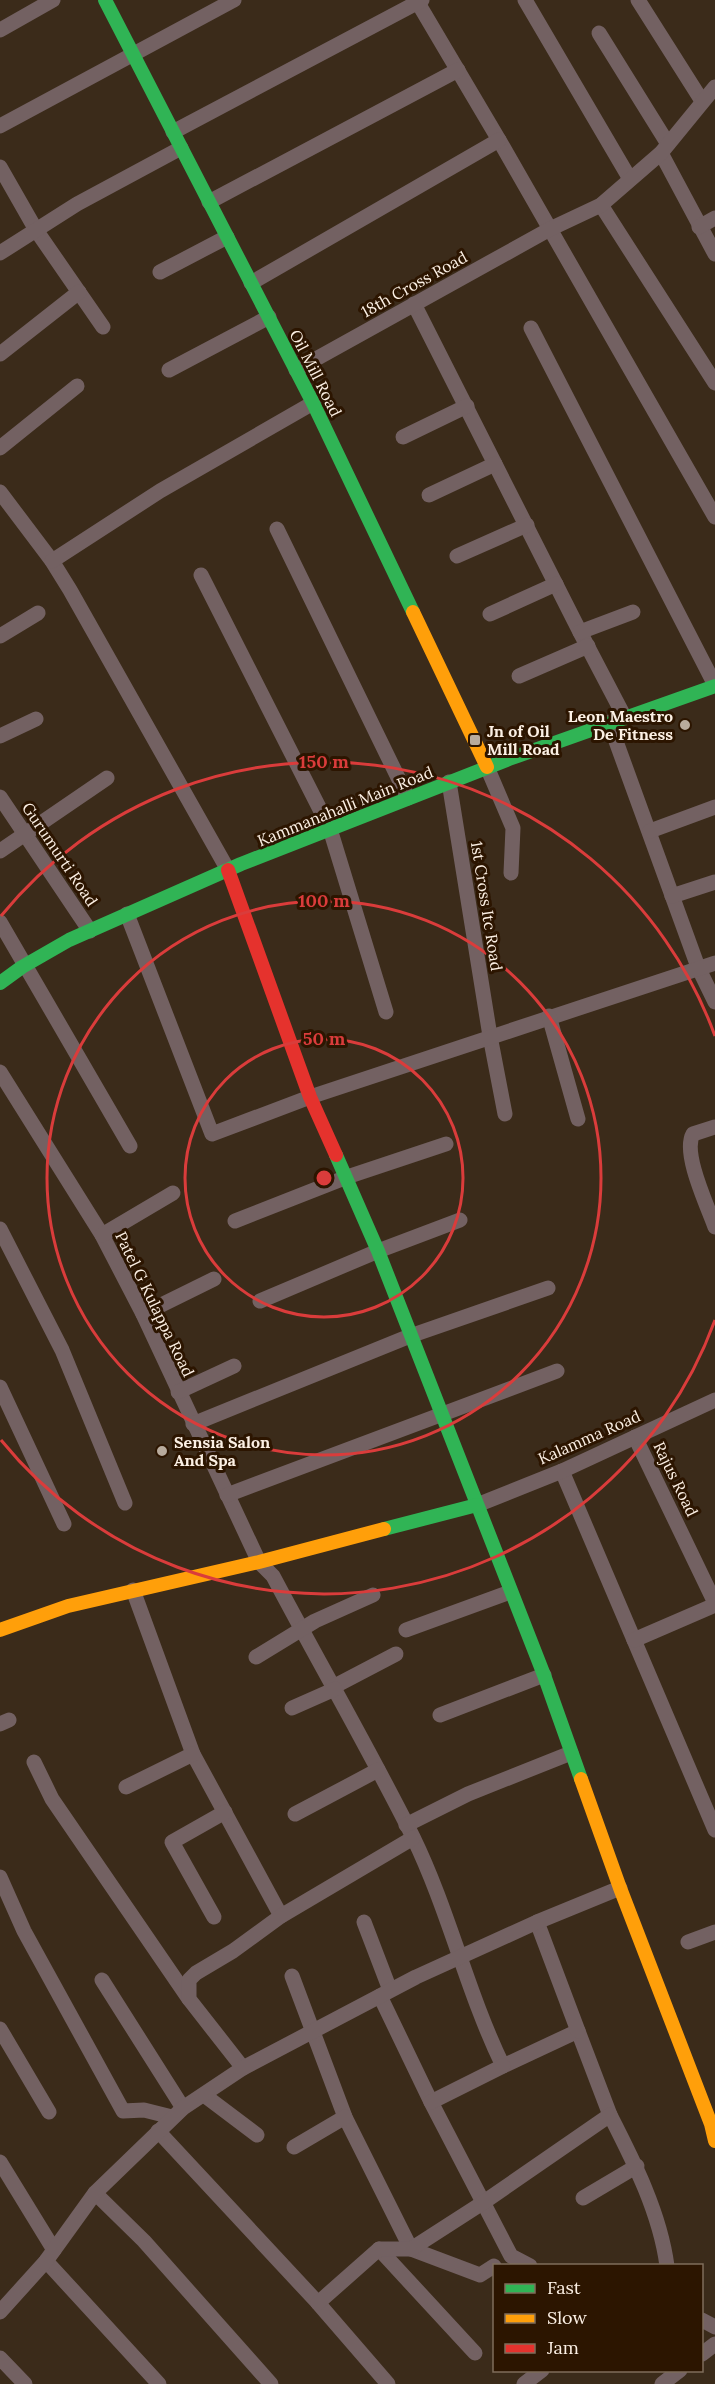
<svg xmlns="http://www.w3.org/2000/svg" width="715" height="2384" viewBox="0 0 715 2384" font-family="Lora,serif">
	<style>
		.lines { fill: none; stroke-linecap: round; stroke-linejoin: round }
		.street { stroke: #736162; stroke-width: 15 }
		.fast { stroke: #30b455; stroke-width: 14 }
		.slow { stroke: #ff9f0a; stroke-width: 14 }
		.jam { stroke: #e5322d; stroke-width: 14 }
		.ring { fill: none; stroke: #da3c3b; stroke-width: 3 }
		.poi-dot { fill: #b8ab9d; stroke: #2c1500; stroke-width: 2 }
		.labels { text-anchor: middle; stroke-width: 6; stroke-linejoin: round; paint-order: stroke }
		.street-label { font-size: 16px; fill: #fcf0e4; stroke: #2c1500 }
		.poi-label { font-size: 16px; font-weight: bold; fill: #fcf0e4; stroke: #2c1500; text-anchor: start }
		.centre { fill: #da3c3b; stroke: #2c1500; stroke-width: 3 }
		.ring-label { font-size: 18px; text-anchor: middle; font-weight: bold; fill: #da3c3b; stroke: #2c1500; stroke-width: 6; stroke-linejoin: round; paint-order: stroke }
	</style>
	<rect width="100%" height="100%" fill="#3b2b1a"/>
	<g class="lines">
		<!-- street -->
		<g class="street">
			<path d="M525 0 630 179"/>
			<path d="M638 0 702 101"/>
			<path d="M418 3 499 140 715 517"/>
			<path d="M0 30 53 0"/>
			<path d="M599 33 668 144"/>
			<path d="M0 126 234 0"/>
			<path d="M173 132 422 0"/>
			<path d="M661 153 715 254"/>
			<path d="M0 167 36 230 103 327"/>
			<path d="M209 202 458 70"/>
			<path d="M601 205 715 383"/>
			<path d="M699 227 715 218"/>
			<path d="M0 253 77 204 181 148"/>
			<path d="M160 272 227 237"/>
			<path d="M251 283 499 140"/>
			<path d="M414 304 580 632 624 716"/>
			<path d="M531 328 715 685"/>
			<path d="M0 354 79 292"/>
			<path d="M169 370 269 317"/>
			<path d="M296 370 550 229 601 205 661 153 715 87"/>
			<path d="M403 437 467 406"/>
			<path d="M0 448 77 386"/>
			<path d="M0 492 52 561 70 590 228 870"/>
			<path d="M429 495 495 464"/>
			<path d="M277 529 408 798"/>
			<path d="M457 556 527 525"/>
			<path d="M52 561 160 491 313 403"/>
			<path d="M201 575 330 829 386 1012"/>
			<path d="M490 614 556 584"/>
			<path d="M580 632 633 612"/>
			<path d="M0 636 38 613"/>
			<path d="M519 676 588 646"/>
			<path d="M609 722 698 967 715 1002"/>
			<path d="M0 736 36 719"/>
			<path d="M487 767 513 828 511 873"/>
			<path d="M449 782 490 1036 505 1114"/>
			<path d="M0 797 90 931"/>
			<path d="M650 831 715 807"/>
			<path d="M0 851 107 778"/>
			<path d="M672 896 715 882"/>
			<path d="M127 914 212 1134 310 1097 715 963"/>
			<path d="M0 922 130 1146"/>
			<path d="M549 1016 578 1119"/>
			<path d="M0 1072 102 1235 143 1314 259 1562 273 1576C319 1663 369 1749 413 1837 449 1911 467 1992 503 2066L578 2031 610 2115"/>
			<path d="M715 1127 693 1134C682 1153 708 1207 715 1227"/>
			<path d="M235 1221 347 1177 446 1144"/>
			<path d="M0 1229 62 1350 125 1503"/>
			<path d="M102 1235 173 1193"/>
			<path d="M260 1301 378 1251 460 1220"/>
			<path d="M143 1314 214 1279"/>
			<path d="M0 1387 64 1524"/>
			<path d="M178 1392 234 1366"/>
			<path d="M193 1424 410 1336 548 1288"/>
			<path d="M635 1437 715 1603"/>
			<path d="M562 1471 715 1830"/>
			<path d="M227 1495 557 1371"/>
			<path d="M477 1505 562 1471 715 1400"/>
			<path d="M133 1590 193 1754 281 1916"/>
			<path d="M406 1630 510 1592"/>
			<path d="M634 1640 715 1605"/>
			<path d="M256 1657 315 1621 373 1595"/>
			<path d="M333 1687 396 1654"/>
			<path d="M292 1708 335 1689"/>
			<path d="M440 1715 544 1675"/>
			<path d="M0 1724 9 1720"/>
			<path d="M34 1762 52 1799 189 1999"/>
			<path d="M126 1787 193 1754"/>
			<path d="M295 1814 378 1770"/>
			<path d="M406 1825 468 1794 571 1753"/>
			<path d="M0 1877 24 1931 123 2111 144 2110 172 2117"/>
			<path d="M214 1917 172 1842 225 1812"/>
			<path d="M364 1922 390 1990"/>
			<path d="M537 1922 578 2031"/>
			<path d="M688 1942 715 1932"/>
			<path d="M292 1976 345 2117 411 2249 480 2275 494 2266"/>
			<path d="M102 1980 183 2108"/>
			<path d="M380 1996 431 2102 511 2256 530 2266"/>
			<path d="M0 2029 49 2112"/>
			<path d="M243 2068 189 1999V1980L196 1973 233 1951 281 1916 413 1838"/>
			<path d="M204 2095 257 2135"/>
			<path d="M431 2102 503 2066"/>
			<path d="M158 2131 318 2303 388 2384"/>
			<path d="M294 2147 345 2117"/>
			<path d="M0 2162 54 2250"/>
			<path d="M95 2193 144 2241 271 2384"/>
			<path d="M583 2198 637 2166"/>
			<path d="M379 2249 475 2353"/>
			<path d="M46 2261 159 2384"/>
			<path d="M318 2303 379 2249H411L484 2202 610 2115C634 2162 660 2213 667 2266"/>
			<path d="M0 2312 46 2261 95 2193 183 2108 243 2068 416 1977 537 1922 620 1888"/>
			<path d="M702 2320 715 2327"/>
			<path d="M702 2354 715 2344"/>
			<path d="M0 2358 25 2384"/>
			<path d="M524 2384 542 2370"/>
			<path d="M662 2384 680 2370"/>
		</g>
		<!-- fast -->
		<g class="fast">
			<path d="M105 0 313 403 413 612"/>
			<path d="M0 983 22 967 69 940 241 864 509 759 715 686"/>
			<path d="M336 1155 378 1251 544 1675 581 1779"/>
			<path d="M384 1529 477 1505"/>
		</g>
		<!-- slow -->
		<g class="slow">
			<path d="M413 612 487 767"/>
			<path d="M0 1630 68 1606 259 1562 384 1529"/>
			<path d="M581 1779 620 1888 711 2124 715 2141"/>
		</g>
		<!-- jam -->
		<path class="jam" d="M228 870 310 1097 336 1155"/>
	</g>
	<!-- distance rings -->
	<g class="ring">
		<circle cx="324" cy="1178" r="139"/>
		<circle cx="324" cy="1178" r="277"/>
		<path d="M715 1320A416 416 0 0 1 1 1440M1 916A416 416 0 0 1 715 1036"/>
	</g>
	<!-- markers -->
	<g class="poi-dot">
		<circle cx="685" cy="725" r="6"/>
		<rect x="469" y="734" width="12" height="12" rx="3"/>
		<circle cx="162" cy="1451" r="6"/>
	</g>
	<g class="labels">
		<!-- street labels -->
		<g class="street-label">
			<text transform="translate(414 284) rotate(-29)" y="6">18th Cross Road</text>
			<text transform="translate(316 373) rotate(63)" y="6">Oil Mill Road</text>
			<text transform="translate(345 806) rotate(-22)" y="6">Kammanahalli Main Road</text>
			<text transform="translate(60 854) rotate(56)" y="6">Gurumurti Road</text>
			<text transform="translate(487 906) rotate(81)" y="6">1st Cross Itc Road</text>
			<text transform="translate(155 1304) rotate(64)" y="6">Patel G Kulappa Road</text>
			<text transform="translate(589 1437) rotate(-24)" y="6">Kalamma Road</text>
			<text transform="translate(676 1479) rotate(64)" y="6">Rajus Road</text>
		</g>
		<!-- poi labels -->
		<g class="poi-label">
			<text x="673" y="722" text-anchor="end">Leon Maestro<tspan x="673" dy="18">De Fitness</tspan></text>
			<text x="487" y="737">Jn of Oil<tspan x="487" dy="18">Mill Road</tspan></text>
			<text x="174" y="1448">Sensia Salon<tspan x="174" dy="18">And Spa</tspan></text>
		</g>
	</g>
	<circle cx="324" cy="1178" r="9" class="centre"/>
	<g class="ring-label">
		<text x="324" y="768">150 m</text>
		<text x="324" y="907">100 m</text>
		<text x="324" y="1045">50 m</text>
	</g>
	<!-- legend -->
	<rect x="493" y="2264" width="210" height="108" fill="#2c1500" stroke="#7f6d5b" stroke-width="1.5"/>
	<rect x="505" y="2284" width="30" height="9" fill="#30b455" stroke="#7f6d5b" stroke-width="1.5"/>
	<text x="547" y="2294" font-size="18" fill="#fcf0e4">Fast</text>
	<rect x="505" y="2314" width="30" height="9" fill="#ff9f0a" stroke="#7f6d5b" stroke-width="1.5"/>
	<text x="547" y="2324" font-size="18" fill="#fcf0e4">Slow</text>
	<rect x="505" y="2344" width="30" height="9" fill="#e5322d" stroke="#7f6d5b" stroke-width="1.5"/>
	<text x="547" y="2354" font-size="18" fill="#fcf0e4">Jam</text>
</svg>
